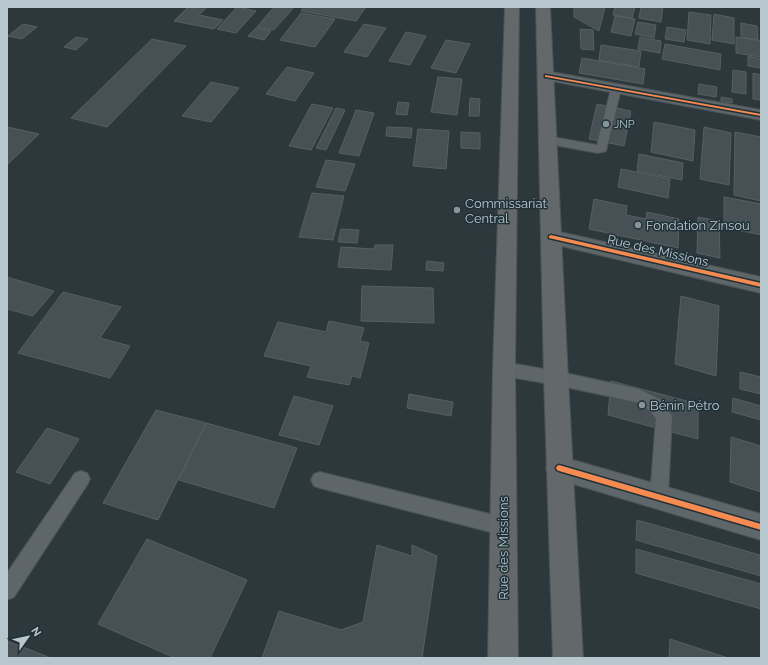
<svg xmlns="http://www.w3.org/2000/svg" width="768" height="665" viewBox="0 0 768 665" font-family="Raleway,sans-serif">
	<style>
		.building { fill: #475054; stroke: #556064 }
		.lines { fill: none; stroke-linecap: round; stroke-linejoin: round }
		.lane-casing { stroke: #4b5357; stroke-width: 2 }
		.street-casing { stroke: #4b5357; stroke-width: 2 }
		.highway-casing { stroke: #4a5458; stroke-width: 2 }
		.lane { fill: #5e666a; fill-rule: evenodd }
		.street { fill: #5e666a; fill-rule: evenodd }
		.highway { fill: #63686a; fill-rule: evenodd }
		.cycleway-casing { stroke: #203138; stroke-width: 3 }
		.cycleway { fill: #f68b52; fill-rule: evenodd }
		.poi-dot { fill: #87949b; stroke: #203138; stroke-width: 1.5 }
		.labels { text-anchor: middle; stroke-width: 3; stroke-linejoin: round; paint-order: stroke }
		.far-poi-label { font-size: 11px; fill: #b8c6cd; stroke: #203138; text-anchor: start }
		.poi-label { font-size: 13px; fill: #b8c6cd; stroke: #203138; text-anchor: start }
		.street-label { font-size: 13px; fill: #b8c6cd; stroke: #203138 }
	</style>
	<rect width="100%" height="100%" fill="#2d383d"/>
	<!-- building -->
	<g class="building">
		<path d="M188 7H207L199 15 223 20 214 29 174 21Z"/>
		<path d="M237 7 256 11 236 33 217 29Z"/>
		<path d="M274 7H294L274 30 257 27Z"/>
		<path d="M304 7H366L356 21 301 11Z"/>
		<path d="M574 7H605L599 31 574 17Z"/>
		<path d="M615 7H635L632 18 613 15Z"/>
		<path d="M641 7H663L661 22 639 18Z"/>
		<path d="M689 12 711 15 710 44 687 40Z"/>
		<path d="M301 13 335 19 315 47 280 40Z"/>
		<path d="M714 14 734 18V44L712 40Z"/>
		<path d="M615 16 635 19 631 36 611 32Z"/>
		<path d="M638 22 656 25 654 38 635 34Z"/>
		<path d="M741 23 757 26 758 40 741 37Z"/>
		<path d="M23 24 37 27 22 39 8 36Z"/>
		<path d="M364 24 386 28 367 57 344 52Z"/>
		<path d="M667 27 686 30 684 42 665 39Z"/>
		<path d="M256 28 271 31 264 40 248 36Z"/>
		<path d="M580 29 593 30 594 50 581 49Z"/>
		<path d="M406 32 426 36 410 65 389 61Z"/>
		<path d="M76 37 88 39 76 50 64 47Z"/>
		<path d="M640 37 661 41 660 53 638 49Z"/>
		<path d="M736 37 761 41V57L736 53Z"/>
		<path d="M152 39 186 46 107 127 71 118Z"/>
		<path d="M446 40 470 44 456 73 431 68Z"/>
		<path d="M665 44 721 54 720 70 662 59Z"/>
		<path d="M601 45 641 51 639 67 599 60Z"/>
		<path d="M748 56 761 59V68L748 66Z"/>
		<path d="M582 58 645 69 643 84 579 73Z"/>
		<path d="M287 67 314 73 295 101 266 94Z"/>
		<path d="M733 70 746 72V94L732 92Z"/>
		<path d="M753 73 761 75V100L753 99Z"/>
		<path d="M438 77 462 79 457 115 431 112Z"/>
		<path d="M211 82 239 88 211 122 182 116Z"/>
		<path d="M699 84 717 87 716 97 698 94Z"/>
		<path d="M721 97 732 99V103L721 102Z"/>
		<path d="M470 98 480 99 479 116H469Z"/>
		<path d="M398 102 409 103 407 115 396 114Z"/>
		<path d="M312 104 333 108 311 150 289 146Z"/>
		<path d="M597 104 631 111 624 146 589 139Z"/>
		<path d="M336 108 345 110 326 150 316 148Z"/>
		<path d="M356 110 374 113 359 156 339 153Z"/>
		<path d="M654 122 695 130 693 161 651 152Z"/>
		<path d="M7 127 39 134 7 165Z"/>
		<path d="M387 127 412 128 411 138 386 136Z"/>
		<path d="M704 127 731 133 729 185 700 179Z"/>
		<path d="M418 129 449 131 446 169 413 166Z"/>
		<path d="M461 132 480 133V149L461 148Z"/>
		<path d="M735 132 761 137V201L734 195Z"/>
		<path d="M639 154 683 163 682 180 637 171Z"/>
		<path d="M326 160 355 164 345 191 316 187Z"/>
		<path d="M621 169 670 179 668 198 618 187Z"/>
		<path d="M312 193 344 196 333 240 299 237Z"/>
		<path d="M724 197 761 204V235L724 227Z"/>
		<path d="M594 199 627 206 626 215 646 219 647 212 679 219 678 248 589 229Z"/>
		<path d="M698 217 719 221 720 258 697 253Z"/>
		<path d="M341 229 359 230 357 243 338 242Z"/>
		<path d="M375 245H393L391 270 338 267 341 247 374 249Z"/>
		<path d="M427 261 444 263 443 271 426 270Z"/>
		<path d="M7 277 54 291 33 316 7 309Z"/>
		<path d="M362 286 433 288 434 323 361 321Z"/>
		<path d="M63 292 121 307 100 338 130 346 110 378 18 353Z"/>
		<path d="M681 296 719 306 716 376 675 364Z"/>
		<path d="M329 321 364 328 360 341 369 343 360 378 352 376 349 385 307 377 311 366 264 356 278 322 326 332Z"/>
		<path d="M740 372 761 377V394L740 389Z"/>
		<path d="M611 381 698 404V439L608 415Z"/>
		<path d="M409 394 453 402 451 416 407 408Z"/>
		<path d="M294 396 333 406 319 445 279 435Z"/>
		<path d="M733 398 761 406V420L732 412Z"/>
		<path d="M156 410 206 423 158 520 103 503Z"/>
		<path d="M206 423 297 448 274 508 179 480Z"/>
		<path d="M47 428 79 439 50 484 16 472Z"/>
		<path d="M731 437 761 446V492L730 482Z"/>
		<path d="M637 520 760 555 761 576 636 540Z"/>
		<path d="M147 539 247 580 210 658H175L98 624Z"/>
		<path d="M377 545 412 556V545L437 556 422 658H262L279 611 341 630 363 622Z"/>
		<path d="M636 549 761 584V609L636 573Z"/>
		<path d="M670 639 728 658H669Z"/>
		<path d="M7 641 51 658H7Z"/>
	</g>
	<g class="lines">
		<!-- lane casing -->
		<g class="lane-casing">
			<g id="lane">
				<path d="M616 86 621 89 606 151 598 153 543 143 541 140 543 137 547 136 597 145 611 89Z"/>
				<path d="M504 362 556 371 639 389 661 400 672 416 668 497 665 503 659 506 653 503 650 497 656 418 649 410 636 402 556 385 504 376 498 374 496 369 498 364Z"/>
				<path d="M81 471 87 473 90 479 87 485 14 597 7 600V573L75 473Z"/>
				<path d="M320 472 502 517 508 520 511 526 508 532 502 535 320 488 314 486 311 480 314 474Z"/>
			</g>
		</g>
		<!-- street casing -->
		<g class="street-casing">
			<g id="street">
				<path d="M546 71 761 110V120L541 79 538 76 541 73Z"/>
				<path d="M551 230 761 277V293L544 242 541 237 544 232Z"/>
				<path d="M559 456 761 514V540L550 477 546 468 550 459Z"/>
			</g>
		</g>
		<!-- highway casing -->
		<g class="highway-casing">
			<g id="highway">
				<path d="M505 7H519L515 369 518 658H488L493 369Z"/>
				<path d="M536 7H550L568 378 583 658H553L544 378Z"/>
			</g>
		</g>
		<!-- lane -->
		<use href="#lane" class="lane"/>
		<!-- street -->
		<use href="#street" class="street"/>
		<!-- highway -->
		<use href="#highway" class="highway"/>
		<!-- cycleway casing -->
		<g class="cycleway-casing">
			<g id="cycleway">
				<path d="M545 75 761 114V116L546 77H545Z"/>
				<path d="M551 235 761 283V287L549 238V236Z"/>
				<path d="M559 465 761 524V530L559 471 557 470 556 468 557 466Z"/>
			</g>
		</g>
		<!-- cycleway -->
		<use href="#cycleway" class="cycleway"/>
	</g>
	<!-- markers -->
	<g class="poi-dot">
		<circle cx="606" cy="124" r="4"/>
		<circle cx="457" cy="210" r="4"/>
		<circle cx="638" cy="225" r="4"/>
		<circle cx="642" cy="405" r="4"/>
	</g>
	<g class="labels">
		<!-- far-poi labels -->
		<g class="far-poi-label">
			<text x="614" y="128">JNP</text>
		</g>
		<!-- poi labels -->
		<g class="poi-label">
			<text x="465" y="208">Commissariat<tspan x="465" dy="15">Central</tspan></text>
			<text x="646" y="230">Fondation Zinsou</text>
			<text x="650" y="410">Bénin Pétro</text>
		</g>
		<!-- street labels -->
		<g class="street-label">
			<text transform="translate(658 250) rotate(13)" y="5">Rue des Missions</text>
			<text transform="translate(503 548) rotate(-90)" y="5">Rue des Missions</text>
		</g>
	</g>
	<!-- border -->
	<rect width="768" height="665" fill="none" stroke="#b8c6cd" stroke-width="16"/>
	<!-- north arrow -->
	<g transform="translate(28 637) rotate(57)" stroke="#203138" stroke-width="3" paint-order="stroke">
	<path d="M0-3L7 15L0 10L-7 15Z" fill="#b8c6cd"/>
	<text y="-6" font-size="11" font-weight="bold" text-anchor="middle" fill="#b8c6cd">N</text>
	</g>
</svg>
